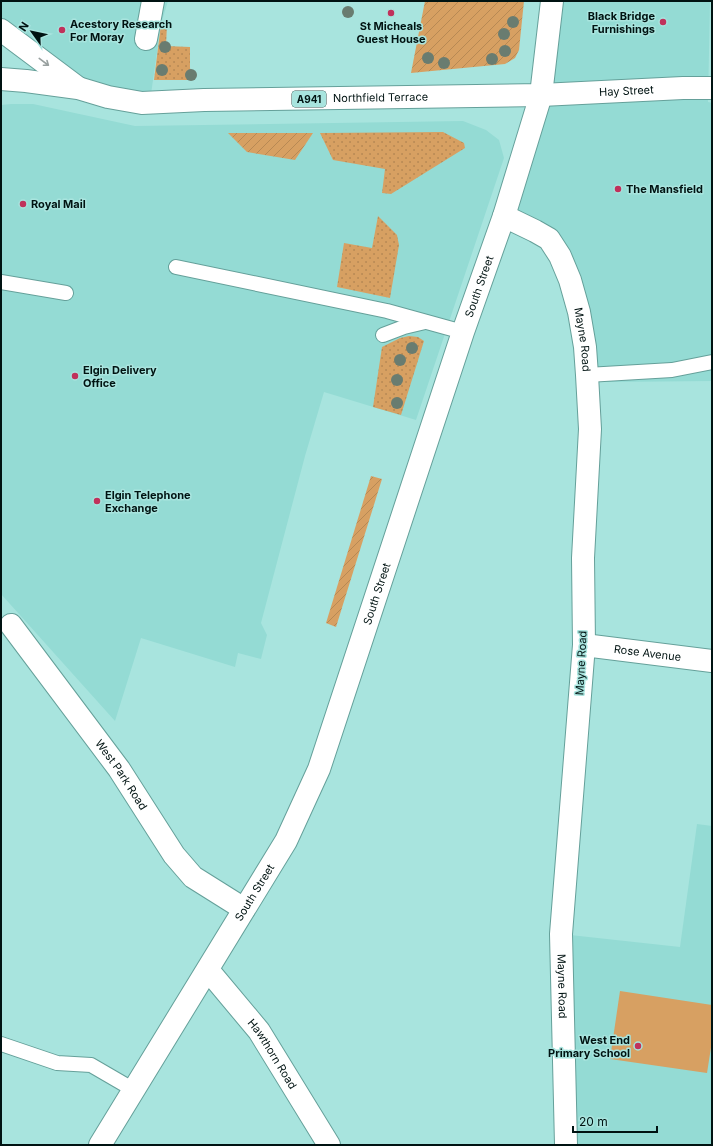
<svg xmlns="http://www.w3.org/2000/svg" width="713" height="1146" viewBox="0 0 713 1146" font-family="Inter,sans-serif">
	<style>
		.built { fill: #94dbd4 }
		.grass { fill: url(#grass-dots) }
		.garden { fill: url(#garden-furrows) }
		.pitch { fill: #d7a062 }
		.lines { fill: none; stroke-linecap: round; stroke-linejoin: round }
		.service-casing { stroke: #65a09a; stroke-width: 16 }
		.minor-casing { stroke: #65a09a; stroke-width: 24 }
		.tertiary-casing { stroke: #65a09a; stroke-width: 24 }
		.primary-casing { stroke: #65a09a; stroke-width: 24 }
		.service { stroke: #fff; stroke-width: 14 }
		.minor { stroke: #fff; stroke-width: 22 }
		.tertiary { stroke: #fff; stroke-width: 22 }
		.primary { stroke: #fff; stroke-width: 22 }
		.tree { fill: #697c70 }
		.oneway { stroke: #99a1a0 }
		.poi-dot { fill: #c0315b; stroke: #a8e4de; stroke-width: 1.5 }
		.labels { text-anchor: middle; stroke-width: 3; stroke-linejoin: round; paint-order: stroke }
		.shield { fill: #a8e4de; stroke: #32524f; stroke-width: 1 }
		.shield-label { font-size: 10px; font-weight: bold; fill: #001312 }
		.poi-label { font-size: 11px; font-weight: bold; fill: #001312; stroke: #a8e4de; text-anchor: start }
		.street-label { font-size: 11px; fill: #001312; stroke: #a8e4de }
	</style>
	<defs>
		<pattern id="grass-dots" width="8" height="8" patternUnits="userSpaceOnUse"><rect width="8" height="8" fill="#d7a062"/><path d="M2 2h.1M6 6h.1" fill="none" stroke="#b78954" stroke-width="1.8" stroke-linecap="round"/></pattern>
		<pattern id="garden-furrows" width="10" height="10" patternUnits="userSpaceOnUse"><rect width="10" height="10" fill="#d7a062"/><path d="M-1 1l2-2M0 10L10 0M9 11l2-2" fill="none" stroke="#b78954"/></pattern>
	</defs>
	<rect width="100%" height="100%" fill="#a8e4de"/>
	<!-- built -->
	<g class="built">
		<path d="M1 1H168L161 24 151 94 93 84 72 75 1 22Z"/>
		<path d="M554 1H710L708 102 712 103V381L608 382 592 370 572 267 513 211Z"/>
		<path d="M11 104H33L135 126 463 121 486 130 499 140 504 158 416 420 324 392 305 456 261 623 267 635 261 659 238 653 235 667 141 638 115 721 1 594V105Z"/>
		<path d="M697 824 712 826V1145H566L561 934 680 947Z"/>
	</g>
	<!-- grass -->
	<g class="grass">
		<path d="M161 24H167L166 46 190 47V68L194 80H154Z"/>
		<path d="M443 132 464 143 465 148 391 194 382 193 385 169 333 160 320 133Z"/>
		<path d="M378 216 397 235 399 245 390 298 337 287 344 243 372 248Z"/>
		<path d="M409 336 418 337 424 341 401 415 373 407 382 347 400 338Z"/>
	</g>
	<!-- garden -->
	<g class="garden">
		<path d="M425 1H524L519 50 515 58 505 64 411 73Z"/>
		<path d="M228 133H313L295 160 247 152Z"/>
		<path d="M371 476 382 479 336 627 326 623Z"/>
	</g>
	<!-- pitch -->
	<path class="pitch" d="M620 991 712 1005V1041L707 1073 610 1059Z"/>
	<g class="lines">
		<!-- service casing -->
		<g class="service-casing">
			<g id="service">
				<path d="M176 267 387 311 463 332"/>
				<path d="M1 282 66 293"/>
				<path d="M383 335 404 327 425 322"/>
				<path d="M587 375 672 370 712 362"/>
				<path d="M1 1044 57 1063 91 1065 134 1090"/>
			</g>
		</g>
		<!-- minor casing -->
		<g class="minor-casing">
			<g id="minor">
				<path d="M146 39 153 1"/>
				<path d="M541 95 552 1"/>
				<path id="s1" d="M504 216 535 231 549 239 560 256 570 280 579 312 585 347 587 375 590 429 583 558 584 645 561 934 566 1145"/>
				<path id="s2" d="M11 625 119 769 174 855 193 877 244 909"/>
				<path id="s3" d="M584 645 712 661"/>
				<path id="s4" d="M208 970 259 1031 329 1145"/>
			</g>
		</g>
		<!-- tertiary casing -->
		<g class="tertiary-casing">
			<g id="tertiary">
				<path id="s5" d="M100 1145 286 841 319 769 463 332 504 216 541 95"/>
			</g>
		</g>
		<!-- primary casing -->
		<g class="primary-casing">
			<g id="primary">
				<path d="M1 30 77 87"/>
				<path id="s6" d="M1 79 26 81 78 88 108 97 142 103 204 100 541 95 683 88H712"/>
			</g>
		</g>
		<!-- service -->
		<use href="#service" class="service"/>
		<!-- minor -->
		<use href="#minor" class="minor"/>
		<!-- tertiary -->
		<use href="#tertiary" class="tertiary"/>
		<!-- primary -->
		<use href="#primary" class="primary"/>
	</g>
	<!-- trees -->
	<g class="tree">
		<circle cx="348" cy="12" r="6"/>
		<circle cx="513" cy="22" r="6"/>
		<circle cx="504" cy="34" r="6"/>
		<circle cx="165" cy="47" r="6"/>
		<circle cx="505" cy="51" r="6"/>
		<circle cx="428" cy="58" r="6"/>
		<circle cx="492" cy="59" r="6"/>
		<circle cx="444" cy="63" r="6"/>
		<circle cx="162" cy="70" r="6"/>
		<circle cx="191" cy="75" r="6"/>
		<circle cx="412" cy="348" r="6"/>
		<circle cx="400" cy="360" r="6"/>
		<circle cx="397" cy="380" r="6"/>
		<circle cx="397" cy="403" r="6"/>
	</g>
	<!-- one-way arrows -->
	<defs><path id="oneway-shaft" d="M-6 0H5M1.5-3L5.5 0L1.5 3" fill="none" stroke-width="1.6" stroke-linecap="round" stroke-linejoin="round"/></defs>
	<use class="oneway" href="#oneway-shaft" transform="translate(44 62) rotate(37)"/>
	<!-- markers -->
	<g class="poi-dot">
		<circle cx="391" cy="13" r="4"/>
		<circle cx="663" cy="22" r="4"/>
		<circle cx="62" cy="30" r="4"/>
		<circle cx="618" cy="189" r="4"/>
		<circle cx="23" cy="204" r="4"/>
		<circle cx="75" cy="376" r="4"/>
		<circle cx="97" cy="501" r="4"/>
		<circle cx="638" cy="1046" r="4"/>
	</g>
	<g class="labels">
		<!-- shield labels -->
		<rect class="shield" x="292" y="91" width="34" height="16" rx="3"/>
		<g class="shield-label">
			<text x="309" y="103">A941</text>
		</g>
		<!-- poi labels -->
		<g class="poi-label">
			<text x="655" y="20" text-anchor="end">Black Bridge<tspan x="655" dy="13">Furnishings</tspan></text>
			<text x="70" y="28">Acestory Research<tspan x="70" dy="13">For Moray</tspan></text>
			<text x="391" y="30" text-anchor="middle">St Micheals<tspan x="391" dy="13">Guest House</tspan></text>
			<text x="626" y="193">The Mansfield</text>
			<text x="31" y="208">Royal Mail</text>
			<text x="83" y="374">Elgin Delivery<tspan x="83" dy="13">Office</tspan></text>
			<text x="105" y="499">Elgin Telephone<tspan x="105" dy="13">Exchange</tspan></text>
			<text x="630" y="1044" text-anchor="end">West End<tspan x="630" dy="13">Primary School</tspan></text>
		</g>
		<!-- street labels -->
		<g class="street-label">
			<text dy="4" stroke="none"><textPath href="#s6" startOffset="628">Hay Street</textPath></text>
			<text dy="4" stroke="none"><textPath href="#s6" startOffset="382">Northfield Terrace</textPath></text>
			<text dy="4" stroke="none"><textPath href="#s5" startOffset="944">South Street</textPath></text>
			<text dy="4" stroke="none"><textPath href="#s1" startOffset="158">Mayne Road</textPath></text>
			<text dy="4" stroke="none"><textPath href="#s5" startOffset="620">South Street</textPath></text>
			<text dy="4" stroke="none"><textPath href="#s3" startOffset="64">Rose Avenue</textPath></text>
			<text transform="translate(581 663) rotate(-87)" y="4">Mayne Road</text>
			<text dy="4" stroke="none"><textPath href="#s2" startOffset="186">West Park Road</textPath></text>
			<text dy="4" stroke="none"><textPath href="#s5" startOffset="296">South Street</textPath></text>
			<text dy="4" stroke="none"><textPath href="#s1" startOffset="806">Mayne Road</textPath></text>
			<text dy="4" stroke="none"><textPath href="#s4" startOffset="106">Hawthorn Road</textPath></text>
		</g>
	</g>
	<!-- border -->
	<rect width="713" height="1146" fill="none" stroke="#001312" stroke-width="4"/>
	<!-- north arrow -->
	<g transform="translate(32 32) rotate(303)" stroke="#a8e4de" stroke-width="3" paint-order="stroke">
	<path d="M0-3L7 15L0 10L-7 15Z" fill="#001312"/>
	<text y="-6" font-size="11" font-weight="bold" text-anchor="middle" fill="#001312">N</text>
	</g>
	<!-- scale -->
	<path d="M573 1126v6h84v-6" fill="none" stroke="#001312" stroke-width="2"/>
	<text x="579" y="1126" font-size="12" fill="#001312" stroke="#a8e4de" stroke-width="3" paint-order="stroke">20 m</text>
</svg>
